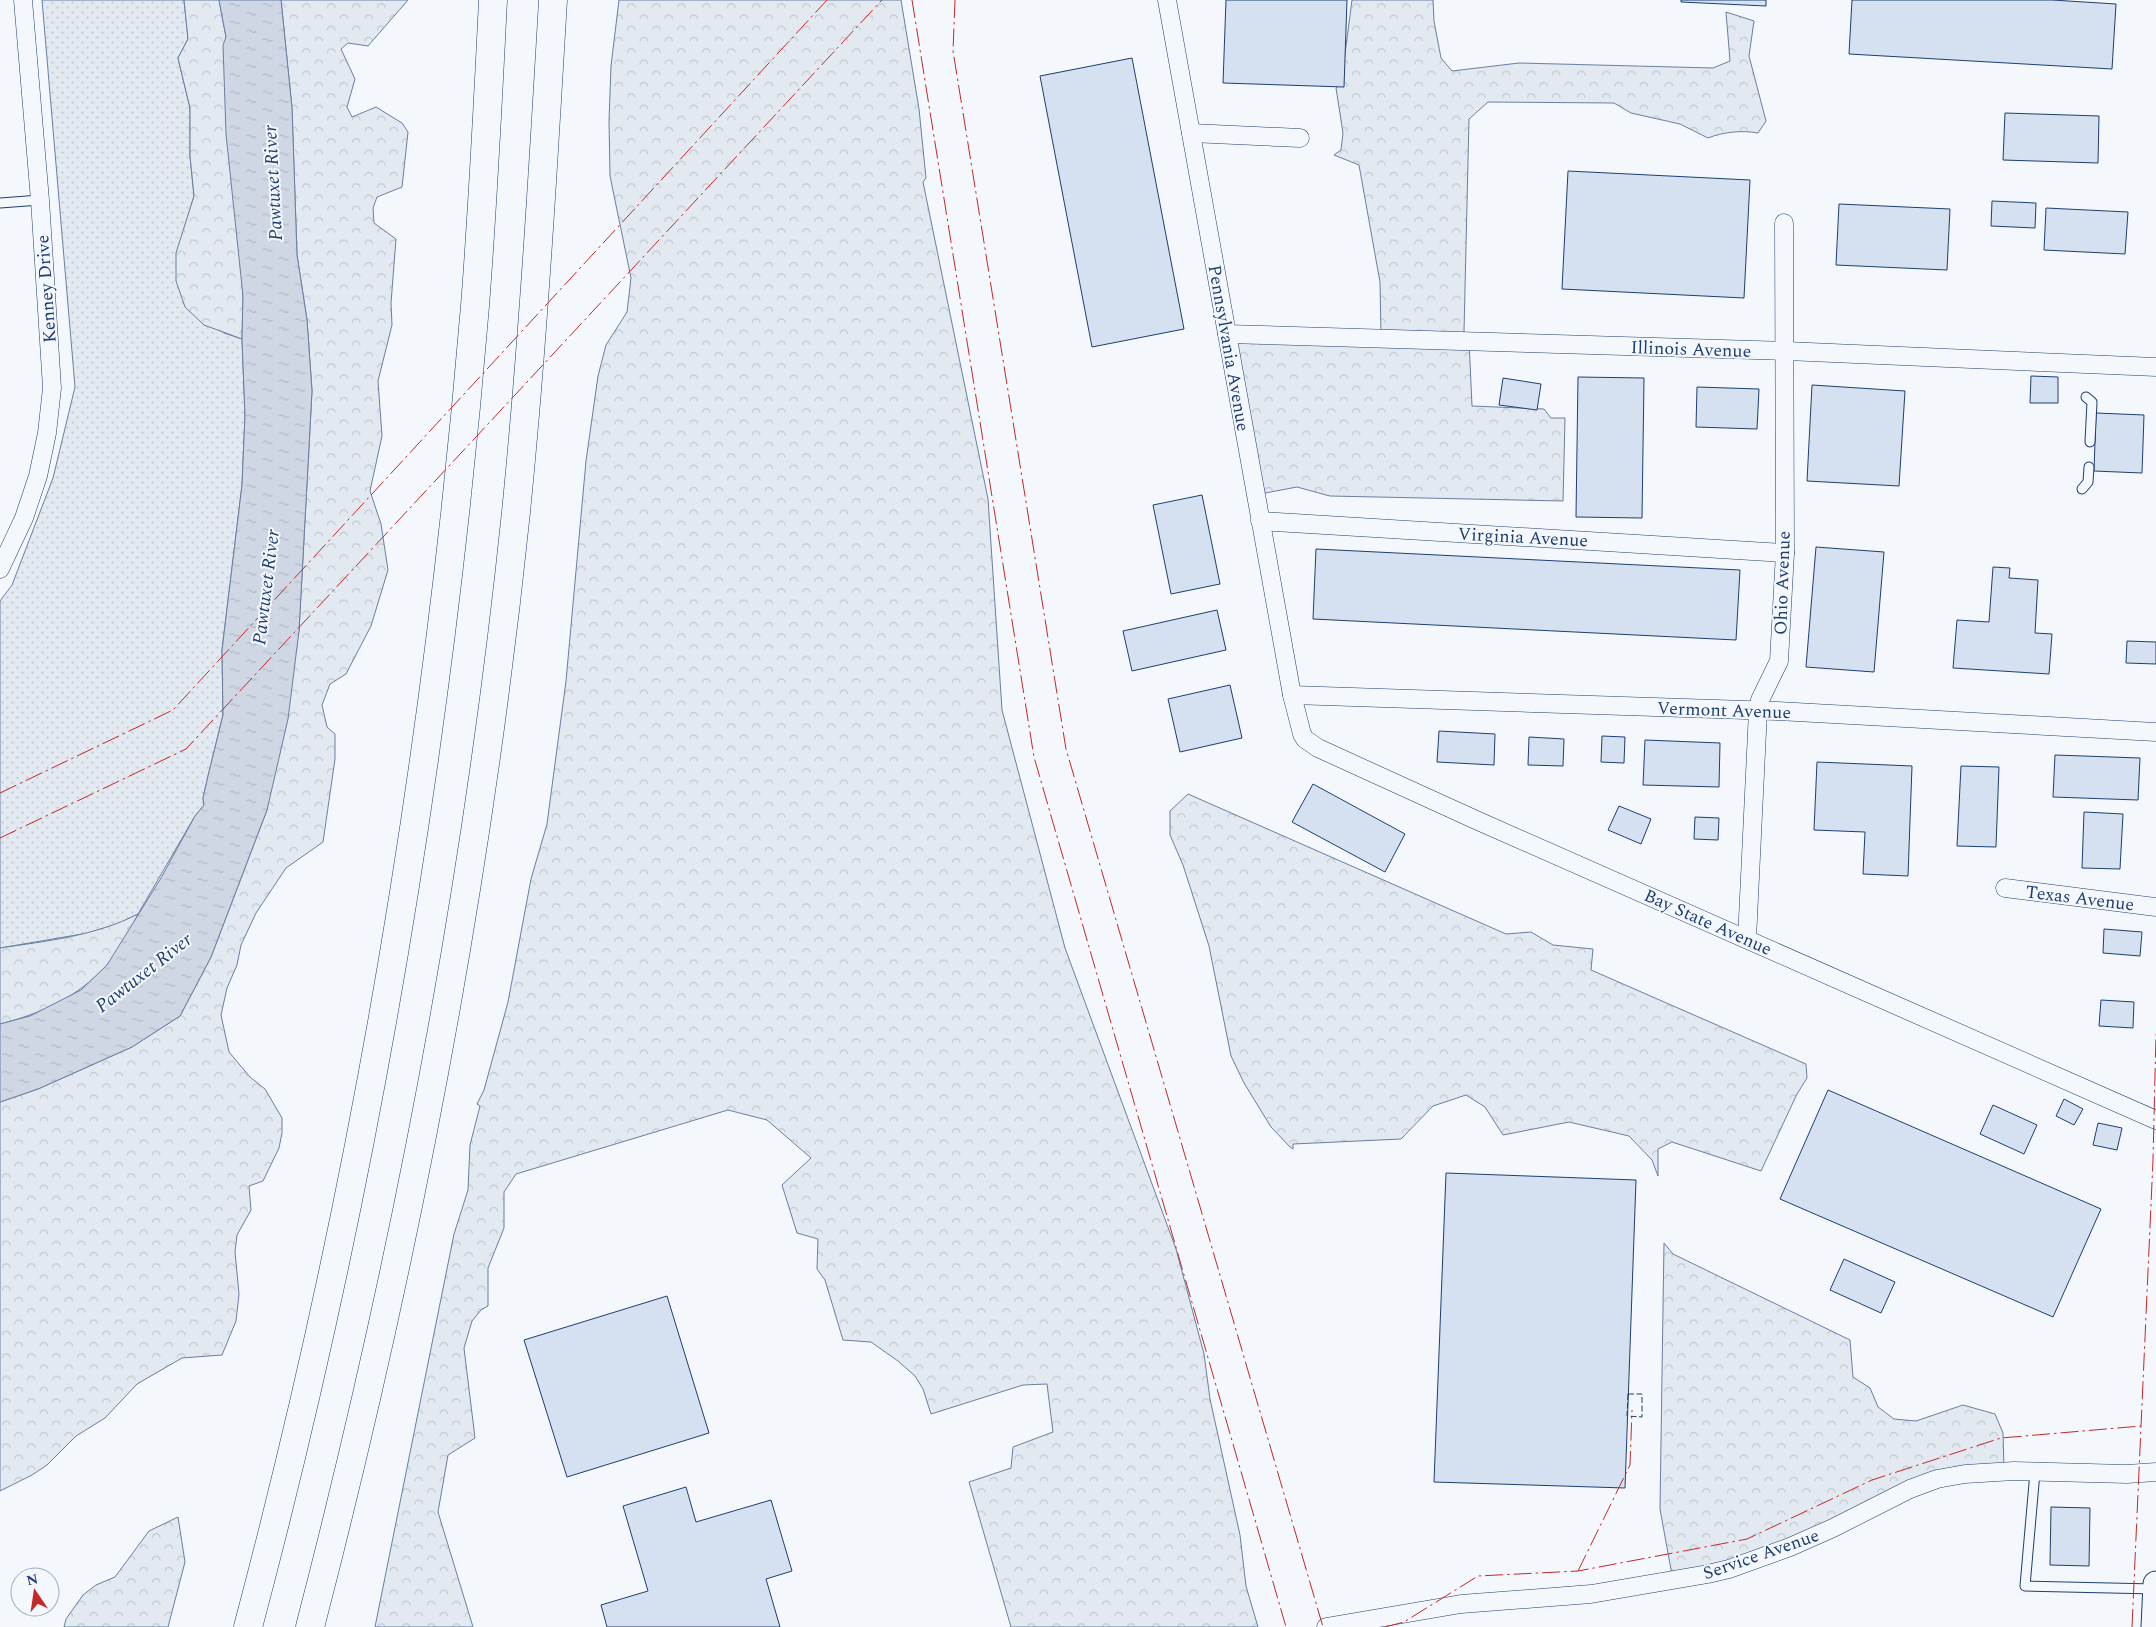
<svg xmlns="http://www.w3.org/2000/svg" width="2156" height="1627" viewBox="0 0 2156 1627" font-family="Spectral,serif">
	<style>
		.green { fill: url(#green-dots); stroke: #687fa3 }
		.forest { fill: url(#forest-crowns); stroke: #687fa3 }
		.water { fill: url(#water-ripples); stroke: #687fa3 }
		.building { fill: #d5e0f0; stroke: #1d3f73 }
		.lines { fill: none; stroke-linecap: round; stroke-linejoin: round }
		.lane-casing { stroke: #1d3f73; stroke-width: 11 }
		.street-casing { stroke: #1d3f73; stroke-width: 19 }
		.secondary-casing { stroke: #1d3f73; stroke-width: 27 }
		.highway-casing { stroke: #1d3f73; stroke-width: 29 }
		.lane { stroke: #f4f7fb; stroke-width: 9 }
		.street { stroke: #f4f7fb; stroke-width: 18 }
		.secondary { stroke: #f4f7fb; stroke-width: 25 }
		.highway { stroke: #f4f7fb; stroke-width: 28 }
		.fence { stroke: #1d3f73; stroke-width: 1; stroke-dasharray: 6 2.5; stroke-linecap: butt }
		.power { stroke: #c62828; stroke-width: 1; stroke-dasharray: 18 4 2.5 4; stroke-linecap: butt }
		.labels { text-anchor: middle; stroke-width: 4; stroke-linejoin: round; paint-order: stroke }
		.street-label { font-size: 18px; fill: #1d3f73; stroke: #f4f7fb }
		.water-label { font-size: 19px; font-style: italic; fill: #1d3f73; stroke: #f4f7fb }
	</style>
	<defs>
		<pattern id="green-dots" width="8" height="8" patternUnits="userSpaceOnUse" patternTransform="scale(1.25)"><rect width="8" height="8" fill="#e3e9f0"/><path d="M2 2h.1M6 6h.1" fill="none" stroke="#c2c9d1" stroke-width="1.8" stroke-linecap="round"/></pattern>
		<pattern id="forest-crowns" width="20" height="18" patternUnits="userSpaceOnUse" patternTransform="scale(1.25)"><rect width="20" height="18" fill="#e3e9f0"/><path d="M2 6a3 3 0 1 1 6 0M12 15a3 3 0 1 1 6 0" fill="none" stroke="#c2c9d1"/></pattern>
		<pattern id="water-ripples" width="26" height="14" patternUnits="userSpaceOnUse" patternTransform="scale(1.25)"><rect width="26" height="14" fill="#cfd7e4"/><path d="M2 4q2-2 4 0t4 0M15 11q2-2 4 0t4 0" fill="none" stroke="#b1bac7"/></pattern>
	</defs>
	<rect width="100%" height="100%" fill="#f4f7fb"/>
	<!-- green -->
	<path class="green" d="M42 0H184L188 39 178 58 190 108V156L194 196 177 253 224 333 242 339 245 415 242 485 222 650 223 715 208 776 203 798 204 805 195 816 138 914 120 923 88 933 0 948V601L12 585 53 478 75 387Z"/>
	<!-- forest -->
	<g class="forest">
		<path d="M184 0H219L226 37 243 296 242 339 204 325 185 307 176 281V253L194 196 190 156V108L178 58 188 39Z"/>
		<path d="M281 0H408L368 46 348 43 341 49 355 79 347 107 352 117 376 107 402 123 408 132 402 187 377 197 373 208 374 223 396 239 391 303 392 325 378 381 382 436 370 491 381 524 388 570 371 626 346 674 330 684 322 705 327 727 335 734V759L323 842 286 868 256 913 241 945 237 965 227 988 221 1015 229 1052 250 1077 265 1089 282 1118V1133L279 1148 263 1181 249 1186 251 1210 237 1235 235 1252 239 1294 236 1321 222 1355 182 1358 137 1384 105 1418 76 1436 47 1465 32 1475 0 1491V1102L38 1089 132 1047 180 1016 211 957 267 810 299 631 312 391 307 320 297 255 292 108Z"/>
		<path d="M619 0H901L919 109 926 178 923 182 988 499 1002 710 1065 948 1176 1249 1204 1354 1210 1399 1240 1535 1246 1586 1258 1627H1011L969 1482 1011 1468 1013 1447 1053 1432 1047 1384 1023 1385 931 1414 923 1389 915 1376 898 1361 871 1342 843 1340 825 1280 817 1269 818 1239 797 1233 782 1185 811 1158 767 1120 728 1110 516 1174 504 1192V1228L488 1268V1306L481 1310 472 1321 464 1348 475 1438 448 1455 438 1512 473 1627H375L454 1234 468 1190 470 1145 480 1106 477 1104 484 1090 508 1002 531 879 547 824 566 681 586 461 598 376 606 345 627 312 631 278 610 176 609 121 611 66Z"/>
		<path d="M1352 0H1433L1434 21 1441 58 1452 71 1519 63 1713 68 1730 61 1726 12 1754 21 1749 56 1766 121 1758 133C1742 130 1723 132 1708 138L1680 124 1631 113 1614 103 1488 102 1469 119 1464 332 1469 341 1472 406 1544 409 1551 418H1565L1563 501 1330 496 1297 487 1260 494 1233 334 1381 336 1380 282 1359 165 1334 155 1341 150 1343 133 1336 88 1341 84Z"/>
		<path d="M1188 794 1506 934 1531 932 1553 945 1593 949 1591 970 1806 1064 1807 1078 1797 1094 1761 1171 1672 1142 1658 1149V1176L1652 1160 1629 1136 1569 1122 1503 1135 1485 1107 1466 1095 1433 1106 1401 1139 1293 1144V1149L1290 1147 1271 1127 1244 1083 1231 1056 1209 946 1183 865 1170 835V811Z"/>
		<path d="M138 914C129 931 119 951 106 966 78 997 40 1014 0 1024V948C47 941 95 936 138 914Z"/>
		<path d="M1664 1243 1673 1254 1850 1340 1853 1377 1870 1388 1878 1407 1894 1419 1916 1421 1963 1405 1995 1414 2003 1433 2004 1468 1963 1471 1787 1545 1672 1575 1660 1509Z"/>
		<path d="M178 1517 185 1562 168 1627H64L66 1619 83 1595 96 1585 115 1577 149 1531Z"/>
	</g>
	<!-- water -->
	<path class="water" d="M219 0H281L292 108 297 255 307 320 312 391 299 631 288 719 267 810 211 957 180 1016 132 1047 38 1089 0 1102V1024L30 1016 81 990 107 965 161 878 195 816 204 805 203 798 208 776 223 715 222 650 242 485 245 415 242 339 243 296 226 134 223 45 226 37Z"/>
	<!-- building -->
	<g class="building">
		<path d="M1226 0H1347L1344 87 1223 83Z"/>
		<path d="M1681 0H1766V6L1681 2Z"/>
		<path d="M1852 0H2052L2116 4 2112 69 1849 54Z"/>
		<path d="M1132 58 1184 329 1092 347 1040 76Z"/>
		<path d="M2005 113 2099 116 2098 163 2003 160Z"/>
		<path d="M1568 171 1750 180 1744 298 1562 289Z"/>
		<path d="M1992 201 2036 203 2035 228 1991 226Z"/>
		<path d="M1839 204 1950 209 1947 270 1836 265Z"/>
		<path d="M2046 208 2128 212 2125 254 2044 250Z"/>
		<path d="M2031 376 2058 377V403H2030Z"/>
		<path d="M1578 377 1644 378 1642 518 1576 517Z"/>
		<path d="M1503 378 1541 384 1537 410 1499 405Z"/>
		<path d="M1812 385 1905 391 1899 486 1807 481Z"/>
		<path d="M1697 387 1759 389 1757 429 1696 427Z"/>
		<path d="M2096 413 2144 415 2142 473 2094 471Z"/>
		<path d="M1202 495 1220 584 1171 594 1153 505Z"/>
		<path d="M1816 547 1884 552 1874 672 1806 667Z"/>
		<path d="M1316 549 1740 570 1736 640 1313 619Z"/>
		<path d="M1993 567 2010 568 2009 578 2038 580 2035 633 2052 634 2049 674 1953 668 1957 620 1989 622Z"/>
		<path d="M1217 610 1226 650 1132 671 1123 631Z"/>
		<path d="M2127 641 2156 642V664L2126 663Z"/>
		<path d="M1230 685 1242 738 1180 752 1168 699Z"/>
		<path d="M1439 731 1495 734 1494 765 1437 762Z"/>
		<path d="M1602 736 1625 737 1624 763 1601 762Z"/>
		<path d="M1529 737 1564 739 1563 766 1528 765Z"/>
		<path d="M1645 740 1720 743 1719 787 1643 785Z"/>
		<path d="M2055 755 2140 758 2138 800 2053 797Z"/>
		<path d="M1817 762 1912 766 1908 876 1863 874 1865 832 1814 830Z"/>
		<path d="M1961 766 1999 767 1996 847 1957 846Z"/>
		<path d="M1313 784 1405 834 1385 872 1292 822Z"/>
		<path d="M1619 806 1651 819 1641 844 1608 830Z"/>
		<path d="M2084 812 2123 814 2120 869 2082 868Z"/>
		<path d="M1695 817 1719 818 1718 840 1694 839Z"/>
		<path d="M2104 929 2142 932 2140 956 2103 953Z"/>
		<path d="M2101 1000 2134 1002 2133 1028 2099 1026Z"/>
		<path d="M1828 1090 2101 1209 2053 1317 1780 1199Z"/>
		<path d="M2064 1099 2083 1109 2074 1125 2056 1116Z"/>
		<path d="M1993 1105 2037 1125 2024 1154 1980 1134Z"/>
		<path d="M2098 1123 2122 1128 2117 1150 2093 1145Z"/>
		<path d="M1446 1173 1636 1180 1625 1488 1434 1482Z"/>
		<path d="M1844 1259 1895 1282 1881 1313 1830 1290Z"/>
		<path d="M667 1296 709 1433 567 1477 524 1340Z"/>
		<path d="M686 1487 696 1522 771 1500 792 1571 766 1579 780 1627H607L601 1605 648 1591 623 1506Z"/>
		<path d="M2051 1507 2090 1508 2089 1566 2050 1565Z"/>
	</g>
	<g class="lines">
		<!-- lane casing -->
		<g class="lane-casing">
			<g id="lane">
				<path d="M0 203 40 200"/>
				<path d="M2086 397 2092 402 2090 442"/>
				<path d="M2082 489 2088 482 2089 467"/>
				<path d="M2035 1472 2025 1586 2155 1589"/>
			</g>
		</g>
		<!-- street casing -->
		<g class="street-casing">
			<g id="street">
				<path d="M1167 0 1292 695 1302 734 1305 739 1318 748 1476 820 2156 1120"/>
				<path d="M1191 133 1300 138"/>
				<path d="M1227 334 1786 351 2156 367"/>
				<path d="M1260 521 1785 553"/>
				<path d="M0 569 24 518 38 476 47 433 52 388 40 200 23 0"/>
				<path d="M1292 695 1777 711 2156 732"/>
				<path d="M2005 888 2156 907"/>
				<path d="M1747 939 1758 711 1760 700 1779 661 1785 553 1784 223"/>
				<path d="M1326 1627 1461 1604 1591 1594 1708 1574 1729 1569 1790 1547 1833 1528 1910 1489 1937 1479 1965 1474 2014 1471 2127 1474 2156 1472"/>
			</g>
		</g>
		<!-- secondary casing -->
		<g class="secondary-casing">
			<path id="secondary" d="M2154 1627 2156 1584"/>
		</g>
		<!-- highway casing -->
		<g class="highway-casing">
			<g id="highway">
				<path d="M248 1627C363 1195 438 752 475 306 483 204 488 102 493 0"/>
				<path d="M310 1627C405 1261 477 889 516 512 533 342 543 171 553 0"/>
			</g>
		</g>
		<!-- lane -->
		<use href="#lane" class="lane"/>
		<!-- street -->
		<use href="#street" class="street"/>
		<!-- secondary -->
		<use href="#secondary" class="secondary"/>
		<!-- highway -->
		<use href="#highway" class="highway"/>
		<!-- fence -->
		<path class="fence" d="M1628 1394H1642V1417L1627 1416Z"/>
		<!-- power -->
		<g class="power">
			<path d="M912 0 1034 757 1286 1627"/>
			<path d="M955 0 953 51 1066 749 1323 1627"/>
			<path d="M0 793 173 710 827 0"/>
			<path d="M0 838 186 749 882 0"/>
			<path d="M1578 1571 1630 1465 1632 1410"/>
			<path d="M1385 1627 1404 1622 1478 1576 1578 1571 1747 1539 1872 1480 2001 1438 2141 1426"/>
			<path d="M2132 1627 2153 1160 2156 1034"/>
		</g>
	</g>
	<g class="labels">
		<!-- street labels -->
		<g class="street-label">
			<text transform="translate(46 289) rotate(-94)" y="6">Kenney Drive</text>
			<text transform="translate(1229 348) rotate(80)" y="6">Pennsylvania Avenue</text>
			<text transform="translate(1691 349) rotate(2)" y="6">Illinois Avenue</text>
			<text transform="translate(1523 537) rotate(3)" y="6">Virginia Avenue</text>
			<text transform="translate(1782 583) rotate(-88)" y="6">Ohio Avenue</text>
			<text transform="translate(1724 710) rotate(2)" y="6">Vermont Avenue</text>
			<text transform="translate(2080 898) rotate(7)" y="6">Texas Avenue</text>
			<text transform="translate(1708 922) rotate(24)" y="6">Bay State Avenue</text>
			<text transform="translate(1761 1554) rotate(-19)" y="6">Service Avenue</text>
		</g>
		<!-- water labels -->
		<g class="water-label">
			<text transform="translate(272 183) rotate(-93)" y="7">Pawtuxet River</text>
			<text transform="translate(265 587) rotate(-83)" y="7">Pawtuxet River</text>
			<text transform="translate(143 972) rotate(-38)" y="7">Pawtuxet River</text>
		</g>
	</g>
	<!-- north arrow -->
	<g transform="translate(35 1592) rotate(347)"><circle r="24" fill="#f4f7fb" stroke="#9eadc5"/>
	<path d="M0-4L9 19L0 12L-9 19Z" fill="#c62828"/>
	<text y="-8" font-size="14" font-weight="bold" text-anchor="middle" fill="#1d3f73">N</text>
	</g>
</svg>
